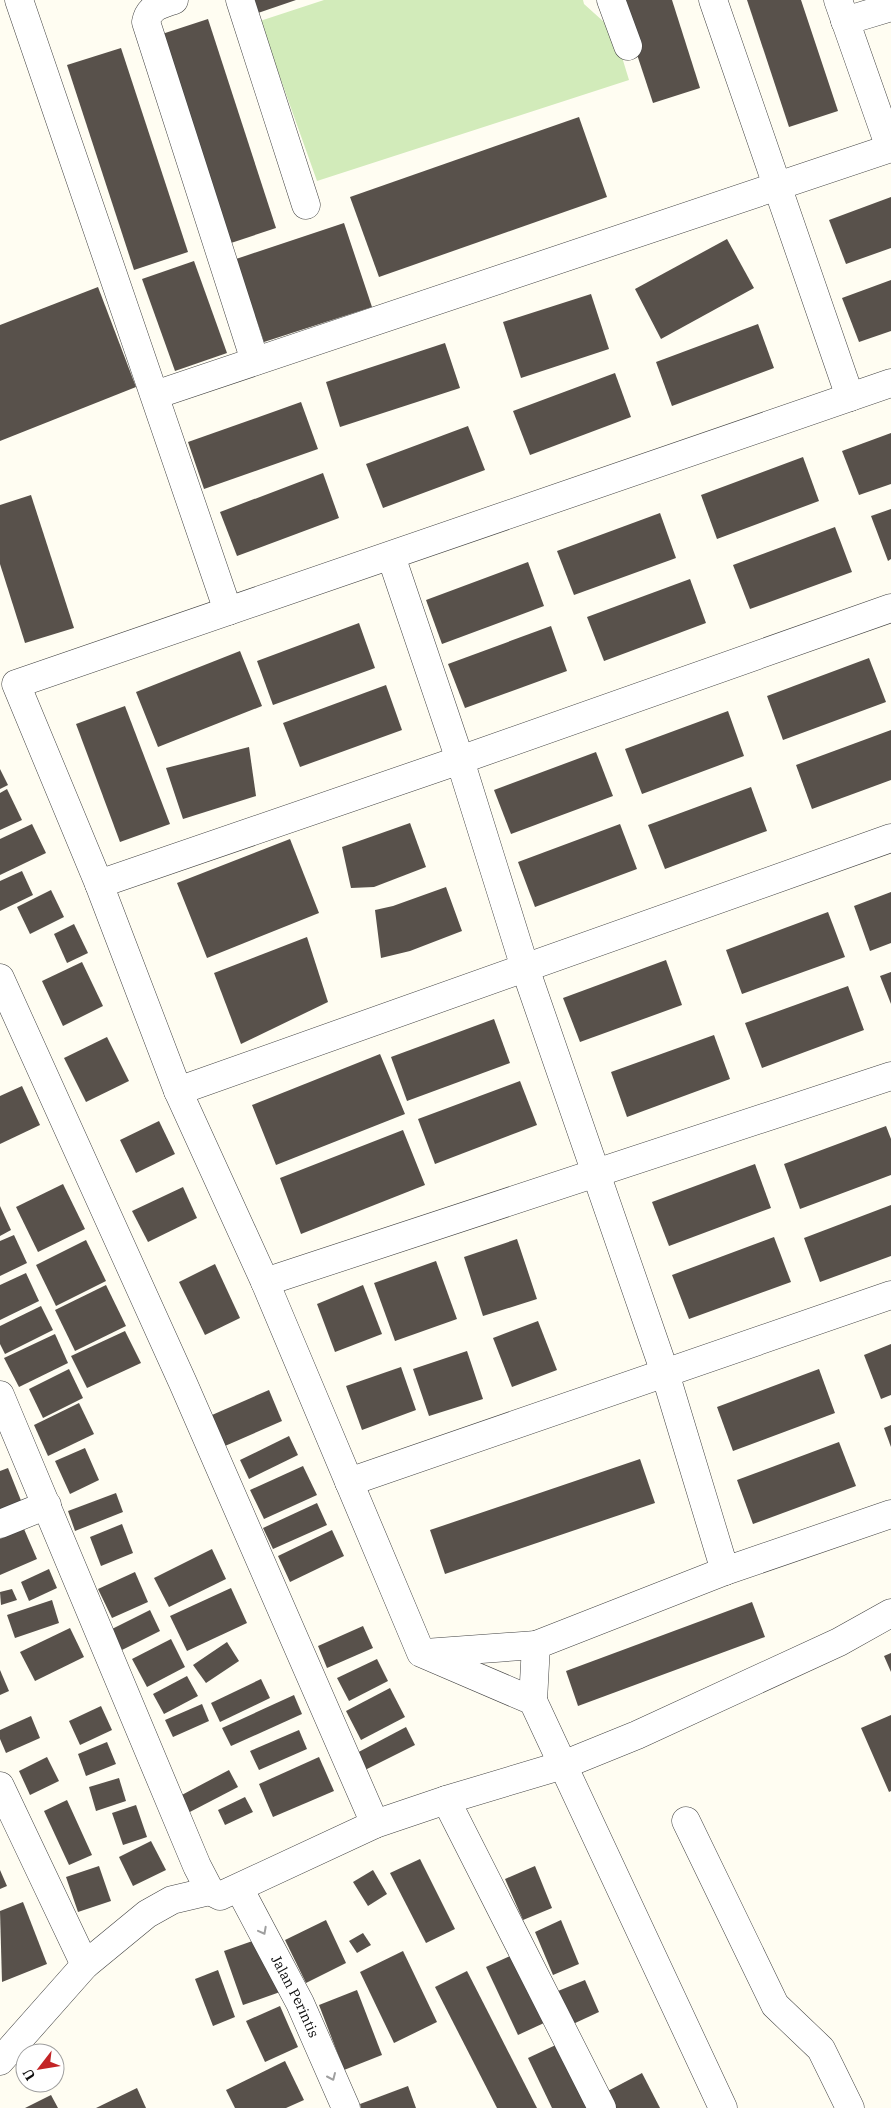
<svg xmlns="http://www.w3.org/2000/svg" width="891" height="2108" viewBox="0 0 891 2108" font-family="'IBM Plex Serif',serif">
	<style>
		.green { fill: #d2ebba }
		.building { fill: #58514b }
		.lines { fill: none; stroke-linecap: round; stroke-linejoin: round }
		.street-casing { stroke: #424242; stroke-width: 29 }
		.street { stroke: #fff; stroke-width: 28 }
		.oneway { stroke: #9f9f9f }
		.labels { text-anchor: middle; stroke-width: 5; stroke-linejoin: round; paint-order: stroke }
		.street-label { font-size: 14px; fill: #0f0f0f; stroke: #fff }
	</style>
	<rect width="100%" height="100%" fill="#fffdf2"/>
	<!-- green -->
	<path class="green" d="M324 0H583L584 4 614 31 629 80 317 181 260 21Z"/>
	<!-- building -->
	<g class="building">
		<path d="M254 0H296L258 13Z"/>
		<path d="M619 0H672L700 88 653 103Z"/>
		<path d="M747 0H801L838 111 789 127Z"/>
		<path d="M208 19 276 228 228 244 159 35Z"/>
		<path d="M121 48 188 252 134 270 67 65Z"/>
		<path d="M579 117 607 197 379 277 350 197Z"/>
		<path d="M891 197V248L846 264 829 220Z"/>
		<path d="M344 223 372 307 264 342 236 259Z"/>
		<path d="M727 239 754 288 661 339 635 289Z"/>
		<path d="M194 261 227 353 175 371 142 279Z"/>
		<path d="M891 280V331L859 342 842 298Z"/>
		<path d="M98 287 136 387 0 441V325Z"/>
		<path d="M591 294 609 349 521 378 503 322Z"/>
		<path d="M758 324 774 368 672 406 656 362Z"/>
		<path d="M445 343 460 388 340 427 326 382Z"/>
		<path d="M615 373 631 417 530 455 513 411Z"/>
		<path d="M301 402 318 449 204 489 188 442Z"/>
		<path d="M468 426 485 470 383 508 366 464Z"/>
		<path d="M891 433V484L859 495 842 451Z"/>
		<path d="M803 457 819 501 717 539 701 495Z"/>
		<path d="M323 473 339 518 237 556 220 512Z"/>
		<path d="M31 495 74 628 25 643 0 564V505Z"/>
		<path d="M891 509V559L888 561 871 516Z"/>
		<path d="M660 513 676 558 574 595 557 551Z"/>
		<path d="M835 527 852 572 750 609 733 565Z"/>
		<path d="M528 562 544 606 442 644 426 600Z"/>
		<path d="M690 579 706 623 604 661 587 617Z"/>
		<path d="M359 623 375 668 273 705 257 661Z"/>
		<path d="M551 626 567 671 465 708 448 664Z"/>
		<path d="M240 651 262 706 158 747 136 692Z"/>
		<path d="M869 658 886 702 783 740 767 696Z"/>
		<path d="M386 685 402 730 300 767 283 723Z"/>
		<path d="M125 706 170 824 120 842 76 724Z"/>
		<path d="M728 711 744 756 642 794 625 749Z"/>
		<path d="M891 730V780L812 809 796 765Z"/>
		<path d="M249 747 256 796 183 819 166 768Z"/>
		<path d="M596 752 613 796 511 834 494 790Z"/>
		<path d="M0 769 8 785 0 789Z"/>
		<path d="M751 787 767 831 665 869 648 825Z"/>
		<path d="M7 789 22 820 0 830V793Z"/>
		<path d="M410 823 426 867 374 887 351 888 342 847Z"/>
		<path d="M32 824 46 853 0 875V839Z"/>
		<path d="M620 824 637 869 535 907 518 862Z"/>
		<path d="M290 839 319 913 207 958 177 883Z"/>
		<path d="M22 871 33 895 0 911V881Z"/>
		<path d="M446 887 462 931 410 951 381 958 375 910 393 906Z"/>
		<path d="M51 890 64 917 30 934 17 907Z"/>
		<path d="M891 892V943L870 951 854 906Z"/>
		<path d="M828 912 845 957 742 994 726 950Z"/>
		<path d="M74 924 88 953 67 963 54 934Z"/>
		<path d="M307 937 328 1002 241 1044 214 973Z"/>
		<path d="M666 960 682 1005 580 1042 563 998Z"/>
		<path d="M82 962 103 1006 63 1026 42 981Z"/>
		<path d="M891 972V1004L880 976Z"/>
		<path d="M848 986 864 1030 762 1068 745 1023Z"/>
		<path d="M494 1019 510 1063 407 1101 391 1057Z"/>
		<path d="M714 1035 730 1079 627 1117 611 1072Z"/>
		<path d="M107 1037 129 1081 86 1102 64 1058Z"/>
		<path d="M380 1054 405 1114 276 1165 252 1105Z"/>
		<path d="M520 1081 537 1125 435 1164 418 1119Z"/>
		<path d="M22 1086 40 1125 0 1144V1096Z"/>
		<path d="M159 1121 175 1154 136 1173 120 1140Z"/>
		<path d="M886 1126 891 1139V1175L800 1209 784 1164Z"/>
		<path d="M403 1130 425 1185 301 1234 280 1178Z"/>
		<path d="M755 1164 771 1208 669 1246 652 1202Z"/>
		<path d="M63 1184 85 1229 38 1252 16 1207Z"/>
		<path d="M183 1187 197 1218 148 1242 132 1211Z"/>
		<path d="M891 1205V1256L820 1282 804 1238Z"/>
		<path d="M0 1206 11 1230 0 1236Z"/>
		<path d="M14 1235 27 1263 0 1276V1241Z"/>
		<path d="M774 1237 791 1282 689 1319 672 1275Z"/>
		<path d="M517 1239 537 1299 483 1316 464 1257Z"/>
		<path d="M86 1240 106 1281 56 1306 36 1265Z"/>
		<path d="M436 1261 457 1319 395 1341 374 1283Z"/>
		<path d="M215 1264 240 1318 205 1335 179 1282Z"/>
		<path d="M26 1273 39 1301 0 1320V1285Z"/>
		<path d="M106 1285 126 1326 75 1351 55 1310Z"/>
		<path d="M363 1285 382 1334 335 1352 317 1304Z"/>
		<path d="M41 1306 53 1330 5 1354 0 1344V1326Z"/>
		<path d="M538 1321 557 1370 512 1387 493 1338Z"/>
		<path d="M125 1331 141 1363 87 1388 71 1356Z"/>
		<path d="M55 1334 68 1363 19 1387 4 1358Z"/>
		<path d="M891 1344V1395L881 1399 864 1355Z"/>
		<path d="M467 1351 483 1399 429 1416 413 1369Z"/>
		<path d="M401 1367 416 1410 362 1430 346 1386Z"/>
		<path d="M69 1369 83 1398 43 1418 29 1389Z"/>
		<path d="M819 1369 835 1413 733 1451 717 1407Z"/>
		<path d="M269 1390 282 1421 225 1446 212 1415Z"/>
		<path d="M79 1403 94 1434 48 1456 34 1425Z"/>
		<path d="M891 1425V1447L884 1428Z"/>
		<path d="M289 1436 298 1455 249 1479 240 1460Z"/>
		<path d="M839 1442 856 1486 753 1524 737 1480Z"/>
		<path d="M85 1448 99 1480 70 1494 55 1461Z"/>
		<path d="M640 1459 655 1503 445 1574 430 1530Z"/>
		<path d="M303 1466 317 1495 264 1519 250 1490Z"/>
		<path d="M8 1468 22 1503 0 1511V1471Z"/>
		<path d="M116 1493 123 1512 75 1531 68 1511Z"/>
		<path d="M317 1503 327 1525 273 1549 263 1528Z"/>
		<path d="M122 1524 133 1553 101 1566 90 1537Z"/>
		<path d="M24 1529 37 1559 0 1575V1539Z"/>
		<path d="M332 1530 344 1556 290 1582 278 1556Z"/>
		<path d="M212 1549 226 1579 169 1607 154 1578Z"/>
		<path d="M49 1569 57 1588 29 1601 21 1582Z"/>
		<path d="M135 1572 148 1602 112 1618 98 1589Z"/>
		<path d="M231 1588 247 1623 187 1651 170 1616Z"/>
		<path d="M12 1589 17 1600 1 1605 0 1592Z"/>
		<path d="M52 1600 59 1623 15 1638 7 1615Z"/>
		<path d="M752 1602 765 1637 578 1706 566 1671Z"/>
		<path d="M150 1610 160 1631 122 1650 112 1629Z"/>
		<path d="M363 1626 373 1648 327 1668 318 1646Z"/>
		<path d="M70 1628 84 1657 35 1681 20 1652Z"/>
		<path d="M171 1639 185 1667 147 1687 132 1659Z"/>
		<path d="M227 1642 239 1661 206 1683 193 1665Z"/>
		<path d="M891 1653V1672L884 1656Z"/>
		<path d="M377 1659 388 1681 349 1701 337 1678Z"/>
		<path d="M0 1670 9 1691 0 1695Z"/>
		<path d="M187 1676 198 1696 164 1714 153 1694Z"/>
		<path d="M261 1679 270 1698 220 1722 211 1703Z"/>
		<path d="M390 1688 405 1717 361 1740 346 1711Z"/>
		<path d="M294 1695 302 1714 231 1746 222 1728Z"/>
		<path d="M202 1704 209 1721 173 1737 165 1720Z"/>
		<path d="M101 1706 112 1730 80 1745 69 1721Z"/>
		<path d="M891 1715V1791L889 1792 861 1728Z"/>
		<path d="M31 1716 40 1738 6 1753 0 1739V1730Z"/>
		<path d="M406 1727 415 1745 359 1773 351 1756Z"/>
		<path d="M299 1730 307 1749 259 1770 250 1751Z"/>
		<path d="M107 1742 116 1764 86 1776 78 1754Z"/>
		<path d="M47 1757 59 1781 30 1795 19 1771Z"/>
		<path d="M319 1757 334 1791 273 1817 259 1784Z"/>
		<path d="M229 1770 238 1787 186 1814 178 1797Z"/>
		<path d="M119 1778 126 1801 96 1811 89 1787Z"/>
		<path d="M245 1797 253 1812 225 1825 218 1810Z"/>
		<path d="M67 1800 92 1855 69 1865 44 1811Z"/>
		<path d="M136 1805 147 1837 123 1845 112 1813Z"/>
		<path d="M151 1841 166 1870 133 1886 119 1857Z"/>
		<path d="M420 1859 455 1929 426 1943 390 1873Z"/>
		<path d="M99 1866 111 1901 78 1912 66 1877Z"/>
		<path d="M535 1866 552 1908 523 1920 505 1879Z"/>
		<path d="M0 1870 7 1886 0 1889Z"/>
		<path d="M373 1870 387 1894 368 1906 353 1882Z"/>
		<path d="M23 1902 47 1964 2 1982 0 1911Z"/>
		<path d="M326 1920 346 1963 306 1983 285 1940Z"/>
		<path d="M561 1920 579 1964 553 1975 535 1932Z"/>
		<path d="M363 1933 371 1945 357 1953 349 1941Z"/>
		<path d="M261 1938 280 1992 243 2005 224 1951Z"/>
		<path d="M403 1951 437 2022 394 2043 360 1972Z"/>
		<path d="M512 1955 544 2023 518 2035 486 1967Z"/>
		<path d="M218 1970 235 2017 213 2026 195 1979Z"/>
		<path d="M467 1971 537 2108H497L435 1987Z"/>
		<path d="M585 1980 599 2012 573 2024 558 1991Z"/>
		<path d="M357 1990 382 2055 344 2070 319 2005Z"/>
		<path d="M280 2006 298 2047 265 2062 246 2021Z"/>
		<path d="M560 2043 591 2108H552L528 2058Z"/>
		<path d="M285 2061 304 2100 286 2108H235L226 2090Z"/>
		<path d="M642 2073 660 2108H612L604 2093Z"/>
		<path d="M408 2086 416 2108H361L360 2104Z"/>
		<path d="M137 2088 146 2108H96Z"/>
		<path d="M51 2095 58 2108H25Z"/>
	</g>
	<g class="lines">
		<!-- street casing -->
		<g class="street-casing">
			<g id="street">
				<path d="M19 0 228 611"/>
				<path d="M174 0C160 5 149 7 146 22L255 361"/>
				<path d="M240 0 306 205"/>
				<path d="M611 0 628 46"/>
				<path d="M713 0 850 397"/>
				<path d="M838 0 890 148"/>
				<path d="M845 21 891 7"/>
				<path d="M155 395 891 148"/>
				<path d="M391 556 460 760 525 968 665 1373 725 1571 891 1514"/>
				<path d="M99 884 460 760 891 608"/>
				<path d="M0 978 183 1383 375 1824"/>
				<path d="M178 1091 891 838"/>
				<path d="M265 1282 891 1076"/>
				<path d="M0 1395 197 1866 210 1891 220 1896 375 1824 446 1800 563 1765 637 1735 839 1642 891 1613"/>
				<path d="M349 1482 891 1295"/>
				<path d="M0 1524 47 1505"/>
				<path d="M425 1653 536 1645"/>
				<path d="M533 1701 536 1645 725 1571"/>
				<path d="M0 1786 85 1965"/>
				<path d="M446 1800 602 2108"/>
				<path d="M686 1821 775 2005 821 2049 850 2108"/>
				<path id="s1" d="M239 1888 300 2003 346 2108"/>
				<path d="M0 2061 85 1965 147 1914 172 1900 210 1891"/>
				<path d="M723 2108 533 1701 421 1653 265 1282 178 1091 99 884 16 684 891 383"/>
			</g>
		</g>
		<!-- street -->
		<use href="#street" class="street"/>
	</g>
	<!-- one-way arrows -->
	<defs><path id="oneway-chevron" d="M-2-3.5L2.5 0L-2 3.5" fill="none" stroke-width="1.6" stroke-linecap="round" stroke-linejoin="round" transform="scale(1.25)"/></defs>
	<g class="oneway">
		<use href="#oneway-chevron" transform="translate(263 1931) rotate(62)"/>
		<use href="#oneway-chevron" transform="translate(332 2077) rotate(66)"/>
	</g>
	<g class="labels">
		<!-- street labels -->
		<g class="street-label">
			<text dy="5" stroke="none"><textPath href="#s1" startOffset="122">Jalan Perintis</textPath></text>
		</g>
	</g>
	<!-- north arrow -->
	<g transform="translate(40 2068) rotate(239)"><circle r="24" fill="#ffffff" stroke="#9f9f9f"/>
	<path d="M0-4L9 19L0 12L-9 19Z" fill="#c32426"/>
	<text y="-8" font-size="14" font-weight="bold" text-anchor="middle" fill="#0f0f0f">U</text>
	</g>
</svg>
